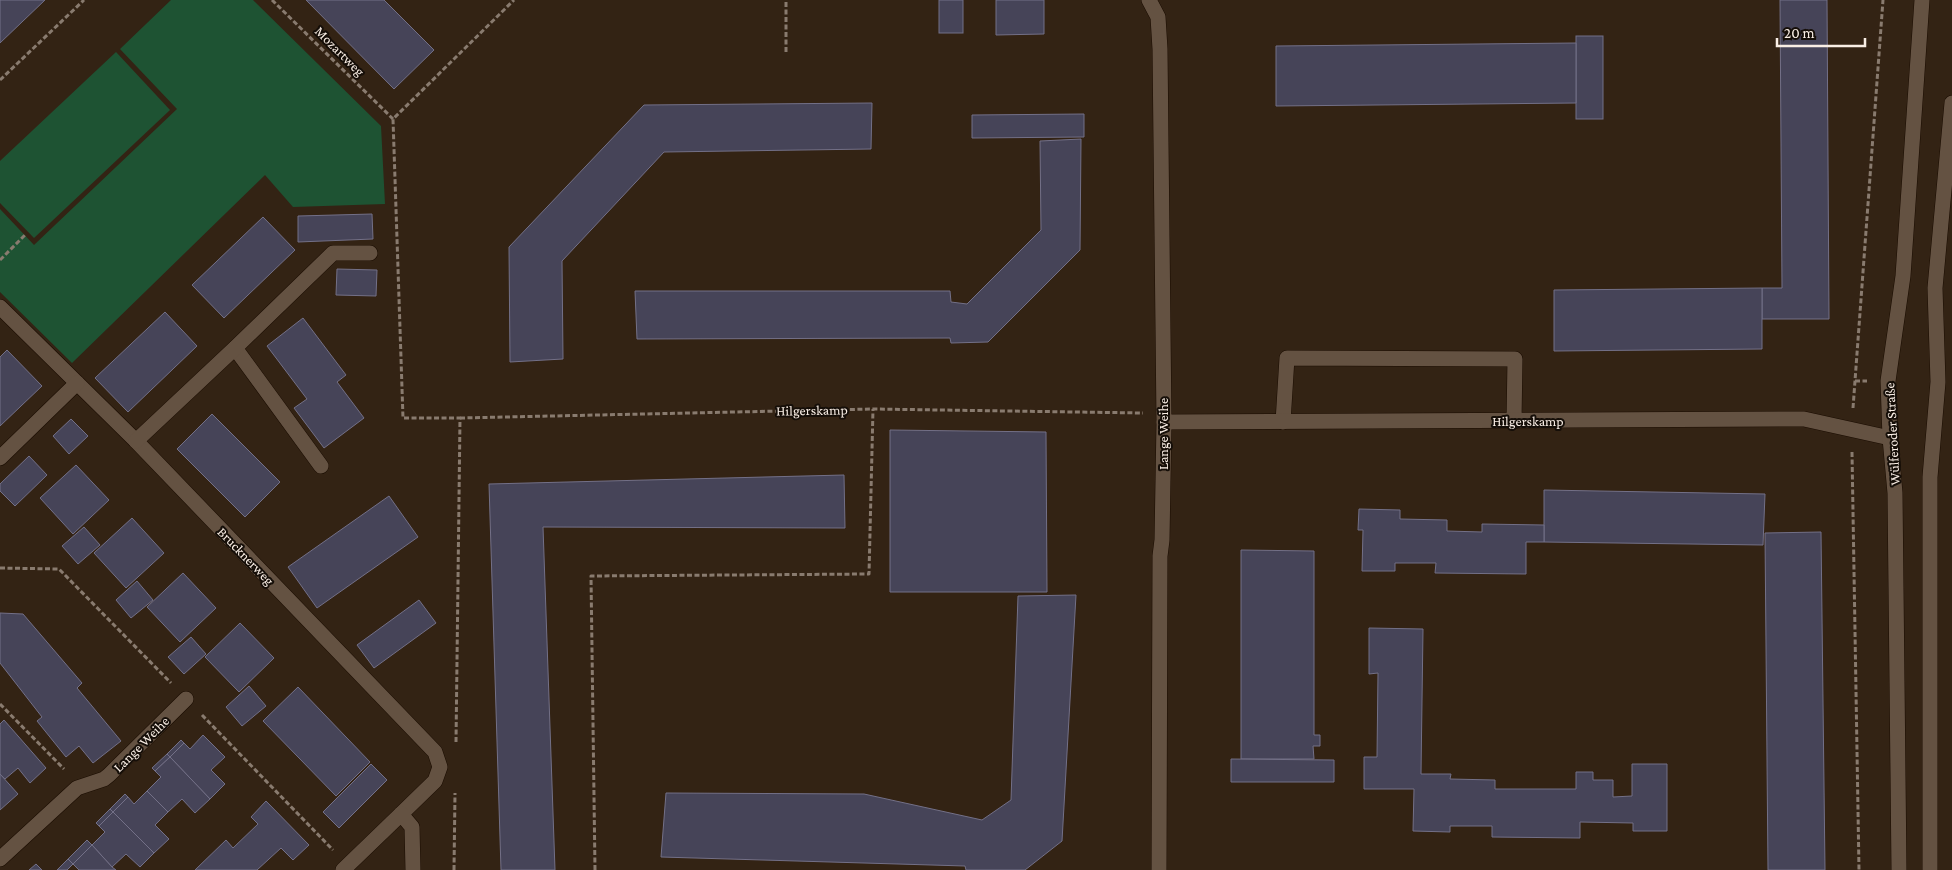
<svg xmlns="http://www.w3.org/2000/svg" width="1952" height="870" viewBox="0 0 1952 870" font-family="'Crimson Pro',serif">
	<style>
		.green { fill: #1e5333 }
		.building { fill: #464458; stroke: #737087 }
		.lines { fill: none; stroke-linecap: round; stroke-linejoin: round }
		.service-casing { stroke: #1a0c01; stroke-width: 16 }
		.minor-casing { stroke: #1a0c01; stroke-width: 16 }
		.tertiary-casing { stroke: #1a0c01; stroke-width: 16 }
		.path { stroke: #897b6f; stroke-width: 3; stroke-dasharray: 5 2.5; stroke-linecap: butt }
		.service { stroke: #645242; stroke-width: 15 }
		.minor { stroke: #645242; stroke-width: 15 }
		.tertiary { stroke: #645242; stroke-width: 15 }
		.labels { text-anchor: middle; stroke-width: 4; stroke-linejoin: round; paint-order: stroke }
		.street-label { font-size: 14px; fill: #f9eee5; stroke: #150e08 }
	</style>
	<rect width="100%" height="100%" fill="#332314"/>
	<!-- green -->
	<g class="green">
		<path d="M171 0H253L381 126 385 204 293 207 265 175 72 363 0 292V209L34 245 177 109 120 49Z"/>
		<path d="M116 52 170 110 34 238 0 203V161Z"/>
	</g>
	<!-- building -->
	<g class="building">
		<path d="M0 0H45L0 43Z"/>
		<path d="M306 0H384L434 50 394 89Z"/>
		<rect x="939" y="0" width="24" height="33"/>
		<path d="M996 0H1044V34L996 35Z"/>
		<path d="M1780 0H1827L1829 319H1762V288H1782Z"/>
		<rect x="1576" y="36" width="27" height="83"/>
		<path d="M1576 43V103L1276 106V46Z"/>
		<path d="M872 103 871 149 664 152 562 261 563 359 510 362 509 247 644 105Z"/>
		<path d="M1084 114V137L972 138V115Z"/>
		<path d="M1081 139 1080 250 988 342 951 343 950 338 637 339 635 291H950L951 302 967 304 1041 230 1040 141Z"/>
		<path d="M372 214 373 239 298 242V216Z"/>
		<path d="M263 217 295 250 224 318 192 285Z"/>
		<path d="M337 269 377 270 376 296 336 295Z"/>
		<path d="M1762 288V349L1554 351V290Z"/>
		<path d="M165 312 197 346 128 412 95 378Z"/>
		<path d="M303 318 346 375 337 382 364 418 324 448 294 408 307 399 267 346Z"/>
		<path d="M7 350 42 386 0 426V357Z"/>
		<path d="M212 414 280 482 245 517 177 449Z"/>
		<path d="M71 419 88 436 69 454 53 436Z"/>
		<path d="M890 430 1046 432 1047 592H890Z"/>
		<path d="M29 456 47 475 15 506 0 491V484Z"/>
		<path d="M76 465 109 500 73 534 40 498Z"/>
		<path d="M844 475 845 528 543 527 555 870H501L489 484Z"/>
		<path d="M1544 490 1765 494 1763 545 1544 542Z"/>
		<path d="M389 496 418 537 317 608 288 567Z"/>
		<path d="M1359 509 1400 510V519L1447 520V531L1482 532V524L1544 525V542H1526V574L1435 573 1436 563H1395V571H1362L1363 530H1358Z"/>
		<path d="M132 518 164 553 126 588 94 553Z"/>
		<path d="M84 527 100 545 78 564 62 546Z"/>
		<path d="M1821 532 1825 870H1768L1765 533Z"/>
		<path d="M1241 550 1314 551V735H1320V746H1313L1314 759H1241Z"/>
		<path d="M183 573 216 608 180 642 147 607Z"/>
		<path d="M137 581 153 600 131 618 116 600Z"/>
		<path d="M1076 595 1062 841 1025 870H966L965 866 661 857 666 793 864 794 982 820 1011 800 1018 596Z"/>
		<path d="M419 600 436 623 374 668 357 645Z"/>
		<path d="M0 613 23 614 82 683 77 688 121 741 93 763 79 746 66 757 37 721 42 717 0 663Z"/>
		<path d="M240 623 274 658 239 692 205 657Z"/>
		<path d="M1369 628 1423 629 1421 774H1451L1450 779 1495 780V789H1576V772H1593V780H1613V797L1632 796V764H1667V831H1633V823L1580 822V838L1492 837V826H1450V832L1413 831 1414 789H1364V757H1377L1378 673 1369 674Z"/>
		<path d="M191 637 206 654 184 674 168 657Z"/>
		<path d="M249 686 266 706 242 726 226 707Z"/>
		<path d="M298 687 370 762 336 796 263 721Z"/>
		<path d="M4 720 46 768 30 783 18 768 5 779 0 774V724Z"/>
		<path d="M203 735 225 757 211 770 225 784 210 799 170 757 184 743 190 749Z"/>
		<path d="M181 740 184 743 170 757 167 754Z"/>
		<path d="M167 754 170 757 155 771 152 768Z"/>
		<path d="M170 757 210 799 195 813 182 799 168 812 147 791 161 777 155 771Z"/>
		<path d="M1231 759 1334 760V782H1231Z"/>
		<path d="M371 764 387 780 339 828 323 812Z"/>
		<path d="M0 774 18 794 0 810Z"/>
		<path d="M147 791 168 812 155 825 169 839 154 853 113 812 128 797 134 804Z"/>
		<path d="M125 794 128 797 113 812 110 809Z"/>
		<path d="M266 801 309 845 293 860 281 848 257 870H195L226 840 233 848 258 824 251 817Z"/>
		<path d="M110 809 113 812 99 826 96 823Z"/>
		<path d="M113 812 154 853 140 867 126 854 112 867 92 845 105 832 99 826Z"/>
		<path d="M87 840 92 845 73 864 68 859Z"/>
		<path d="M92 845 112 867 116 870H79L73 864Z"/>
		<path d="M68 859 73 864 67 870H57Z"/>
		<path d="M36 864 42 870H29Z"/>
	</g>
	<g class="lines">
		<!-- service casing -->
		<g class="service-casing">
			<g id="service">
				<path d="M235 348 321 466"/>
				<path d="M1283 422 1287 358 1515 359 1514 421"/>
				<path d="M0 859 77 788 104 779 109 775 186 699"/>
			</g>
		</g>
		<!-- minor casing -->
		<g class="minor-casing">
			<g id="minor">
				<path d="M1149 0 1158 17 1160 49 1164 422 1162 540 1160 556 1159 870"/>
				<path d="M0 307 136 441 435 752 440 767 435 781 401 814"/>
				<path d="M1164 422 1804 419 1890 438"/>
				<path d="M136 441 235 348 333 253H370"/>
				<path d="M0 458 77 383"/>
				<path d="M343 870 401 814 412 827 413 870"/>
			</g>
		</g>
		<!-- tertiary casing -->
		<g class="tertiary-casing">
			<g id="tertiary">
				<path d="M1899 870 1895 493 1890 438 1888 381 1903 276 1922 0"/>
				<path d="M1930 870V477L1938 382 1935 288 1952 103"/>
			</g>
		</g>
		<!-- path -->
		<g class="path">
			<path d="M272 0 393 119"/>
			<path d="M786 52V0"/>
			<path d="M0 80 84 0"/>
			<path d="M0 260 25 235"/>
			<path d="M1855 381H1867"/>
			<path d="M1853 408 1883 0"/>
			<path d="M460 418 873 409 1143 413"/>
			<path d="M1852 452 1859 870"/>
			<path d="M0 568 59 569 171 683"/>
			<path d="M0 704 64 769"/>
			<path d="M202 715 333 850"/>
			<path d="M456 742 460 418H403L393 119 514 0"/>
			<path d="M454 870 455 793"/>
			<path d="M595 870 591 576 869 574 873 409"/>
		</g>
		<!-- service -->
		<use href="#service" class="service"/>
		<!-- minor -->
		<use href="#minor" class="minor"/>
		<!-- tertiary -->
		<use href="#tertiary" class="tertiary"/>
	</g>
	<g class="labels">
		<!-- street labels -->
		<g class="street-label">
			<text transform="translate(340 51) rotate(45)" y="5">Mozartweg</text>
			<text transform="translate(812 410) rotate(-1)" y="5">Hilgerskamp</text>
			<text x="1528" y="426">Hilgerskamp</text>
			<text transform="translate(1163 434) rotate(-90)" y="5">Lange Weihe</text>
			<text transform="translate(1892 434) rotate(-93)" y="5">Wülferoder Straße</text>
			<text transform="translate(246 556) rotate(46)" y="5">Brucknerweg</text>
			<text transform="translate(141 744) rotate(-45)" y="5">Lange Weihe</text>
		</g>
	</g>
	<!-- scale -->
	<path d="M1777 38v8h88v-8" fill="none" stroke="#f9eee5" stroke-width="2.5"/>
	<text x="1784" y="38" font-size="15" fill="#f9eee5" stroke="#150e08" stroke-width="4" paint-order="stroke">20 m</text>
</svg>
